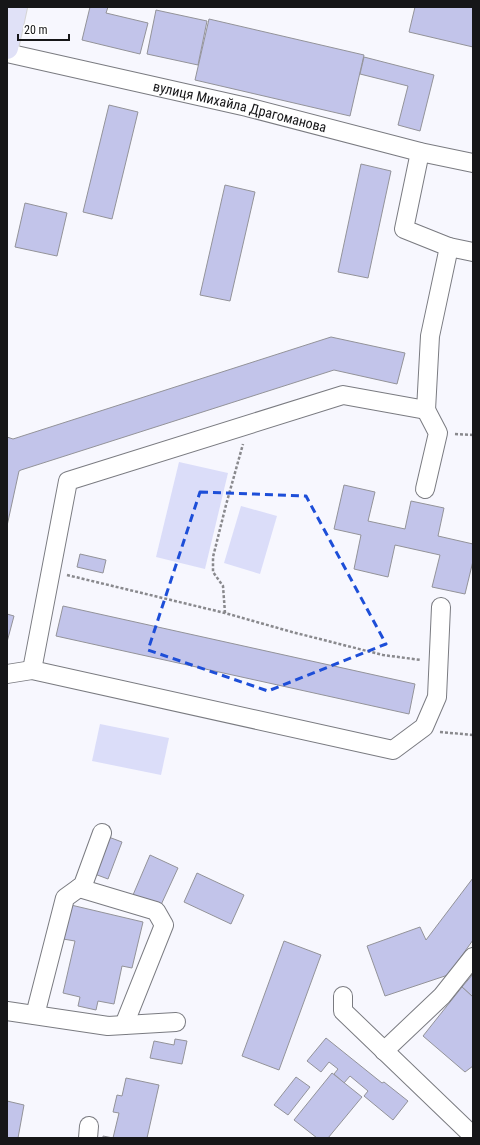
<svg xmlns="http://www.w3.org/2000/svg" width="480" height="1145" viewBox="0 0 480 1145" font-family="'Roboto Condensed',sans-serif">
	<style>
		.green { fill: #dbddf9 }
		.building { fill: #c2c4ea; stroke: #939399 }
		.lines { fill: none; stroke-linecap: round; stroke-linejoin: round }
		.minor-casing { stroke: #7a7b81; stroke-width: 20 }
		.major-casing { stroke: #d5d5d5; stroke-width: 24 }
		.path { stroke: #89898d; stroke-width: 2.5; stroke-dasharray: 3 2; stroke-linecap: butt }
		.minor { stroke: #fff; stroke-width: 18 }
		.major { stroke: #e0e1f7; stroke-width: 22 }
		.marked { fill: none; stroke: #1d4ed8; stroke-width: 3; stroke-dasharray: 8 5; stroke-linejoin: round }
		.labels { text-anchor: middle; stroke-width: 3.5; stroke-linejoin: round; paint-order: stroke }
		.street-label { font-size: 14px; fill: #161618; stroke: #fff }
	</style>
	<rect width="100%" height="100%" fill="#f7f7fe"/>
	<!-- green -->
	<g class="green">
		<path d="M179 462 228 473 205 569 156 557Z"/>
		<path d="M241 506 277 516 260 574 224 563Z"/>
		<path d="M100 724 169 738 161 775 92 761Z"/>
	</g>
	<!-- building -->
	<g class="building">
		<path d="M90 7H108L106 13 148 23 140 54 82 40Z"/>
		<path d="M415 7H473V47L409 32Z"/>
		<path d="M156 10 207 21 198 65 147 54Z"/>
		<path d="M209 19 364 55 350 116 195 80Z"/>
		<path d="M364 57 434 75 420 131 398 125 408 86 360 74Z"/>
		<path d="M109 105 138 112 112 219 83 212Z"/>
		<path d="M361 164 391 171 368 278 338 272Z"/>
		<path d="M225 185 255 192 230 301 200 295Z"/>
		<path d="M25 203 67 213 57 256 15 247Z"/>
		<path d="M331 337 405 353 397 384 334 370 21 470 19 471 7 526V437L13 439Z"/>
		<path d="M344 485 375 492 368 521 405 529 411 501 444 508 438 536 473 544V561L465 594 432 587 440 555 395 545 388 577 354 569 361 535 334 529Z"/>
		<path d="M80 554 106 560 103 573 77 567Z"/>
		<path d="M63 606 415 684 409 714 56 636Z"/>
		<path d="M7 614 14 616 7 642Z"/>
		<path d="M106 836 122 842 108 879 92 873Z"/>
		<path d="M150 855 178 868 160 907 133 895Z"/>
		<path d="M197 873 244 895 231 924 184 902Z"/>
		<path d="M473 878V940L448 975 385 996 367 946 420 927 426 940Z"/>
		<path d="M71 905 143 922 132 968 122 966 114 1004 98 1001 96 1010 78 1006 80 997 63 993 75 941 63 939Z"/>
		<path d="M284 941 321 955 279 1070 242 1056Z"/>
		<path d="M473 974V997L462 987Z"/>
		<path d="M462 987 473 997V1066L465 1072 423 1036Z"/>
		<path d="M326 1038 382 1083 384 1082 408 1101 393 1120 364 1096 368 1091 350 1076 344 1083 334 1074 338 1069 329 1062 321 1072 307 1061Z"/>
		<path d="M175 1039 187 1041 182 1064 150 1058 154 1041 174 1045Z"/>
		<path d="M332 1073 362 1097 328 1138H317L294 1120Z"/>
		<path d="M296 1077 310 1087 288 1115 274 1105Z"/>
		<path d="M126 1078 159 1085 147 1138H103V1136L113 1138 119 1113 113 1112 117 1095 122 1096Z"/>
		<path d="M7 1101 24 1105 18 1138H7Z"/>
	</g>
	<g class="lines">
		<!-- minor casing -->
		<g class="minor-casing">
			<g id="minor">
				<path id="s1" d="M7 53 247 107 420 152 473 163"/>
				<path d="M449 247 473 252"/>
				<path d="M425 489 438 433 426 410"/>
				<path d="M32 670 68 481 343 395 426 410 430 336 449 247 404 229 420 152"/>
				<path d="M7 674 32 670 393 750 424 727 437 697 441 607"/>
				<path d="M79 888 156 911 164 925 124 1025"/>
				<path d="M343 996V1011L473 1136"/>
				<path d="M7 1011 108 1026 176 1022"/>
				<path d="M35 1015 65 898 83 885 102 833"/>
				<path d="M384 1051 442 996 473 957"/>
				<path d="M88 1138 89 1126"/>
			</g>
		</g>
		<!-- major casing -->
		<g class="major-casing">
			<path id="major" d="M7 48 16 7"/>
		</g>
		<!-- path -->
		<g class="path">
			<path d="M455 434 473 435"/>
			<path d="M67 575 225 613 292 632 383 655 421 660"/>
			<path d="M225 613 223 586 213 572V557L226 505 243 444"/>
			<path d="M440 732 473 735"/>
		</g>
		<!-- minor -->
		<use href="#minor" class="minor"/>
		<!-- major -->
		<use href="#major" class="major"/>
	</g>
	<!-- marked area -->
	<path class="marked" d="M200 492 306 496 386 644 268 691 148 650Z"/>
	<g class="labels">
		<!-- street labels -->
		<g class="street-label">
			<text dy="5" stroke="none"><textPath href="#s1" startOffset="239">вулиця Михайла Драгоманова</textPath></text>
		</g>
	</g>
	<!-- border -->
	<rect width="480" height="1145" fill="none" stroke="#161618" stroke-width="16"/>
	<!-- scale -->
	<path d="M18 34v6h51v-6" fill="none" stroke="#161618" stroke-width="2"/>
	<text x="24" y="34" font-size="12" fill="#161618" stroke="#ffffff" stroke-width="3" paint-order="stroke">20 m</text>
</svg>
